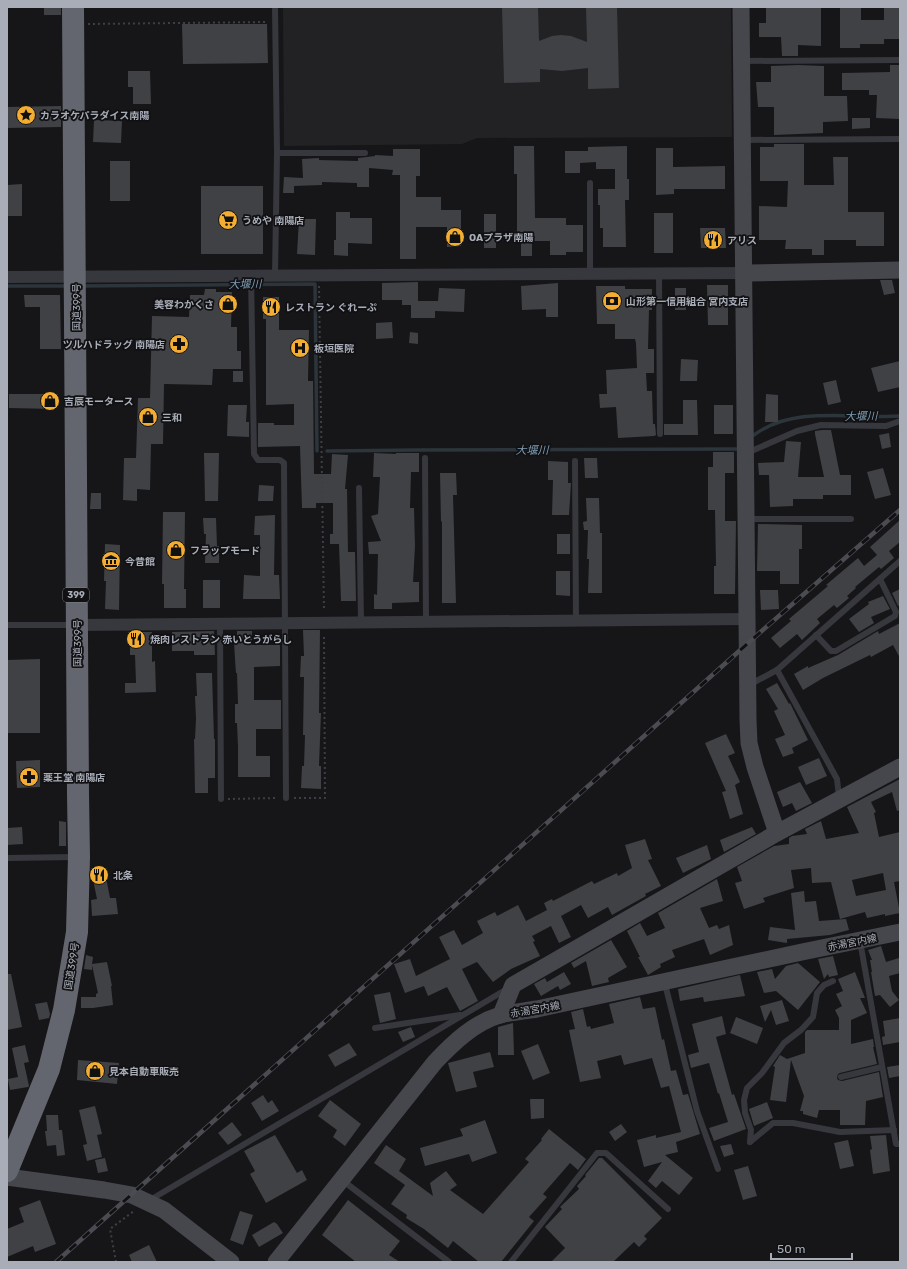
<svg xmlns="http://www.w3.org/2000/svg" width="907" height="1269" viewBox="0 0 907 1269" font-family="Rubik,'Noto Sans JP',sans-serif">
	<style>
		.built { fill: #222225 }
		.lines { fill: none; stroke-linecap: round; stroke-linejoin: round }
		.stream { stroke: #2c353c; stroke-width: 3.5 }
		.building { fill: #404145; fill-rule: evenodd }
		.path { stroke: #3d3f44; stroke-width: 2; stroke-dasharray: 2 3; stroke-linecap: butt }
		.lane { stroke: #37383d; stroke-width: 6 }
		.street { stroke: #37383d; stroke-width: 12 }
		.secondary { stroke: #45474d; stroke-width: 17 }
		.highway { stroke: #63666e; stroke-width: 22 }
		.rail-casing { stroke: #4a4c52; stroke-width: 4.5 }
		.rail { stroke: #111113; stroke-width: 3; stroke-dasharray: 9; stroke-linecap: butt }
		.labels { text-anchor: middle; stroke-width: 3.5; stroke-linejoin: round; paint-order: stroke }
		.shield { fill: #111113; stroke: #7b7e86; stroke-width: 1 }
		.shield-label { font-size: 9px; font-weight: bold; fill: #a8adb8 }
		.poi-label { font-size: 10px; font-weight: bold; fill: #a8adb8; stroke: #111113; text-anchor: start }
		.street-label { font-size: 10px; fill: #a8adb8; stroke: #111113 }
		.water-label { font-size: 11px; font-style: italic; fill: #7e9cb3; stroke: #111113 }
	</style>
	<rect width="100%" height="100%" fill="#161618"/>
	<!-- built -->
	<path class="built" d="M283 7H731L732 137 477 138 462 144 284 146Z"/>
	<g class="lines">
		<!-- stream -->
		<g class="stream">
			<path d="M7 286H68"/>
			<path d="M82 286 315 284 317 451"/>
			<path d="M754 435C794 405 853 419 900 416"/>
			<path d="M327 451 418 450 736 449"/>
		</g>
	</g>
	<!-- building -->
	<g class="building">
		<rect x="44" y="7" width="17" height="8"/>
		<path d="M502 7H538L539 41 552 36 561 35 571 36 587 42 586 7H617L619 88 588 89V68L562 71 540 69V82L504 83Z"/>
		<path d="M766 7H821V46L798 45V56H782L781 37H759V23H766Z"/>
		<path d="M840 7H861V20H884V7H900V39H884V44H860V48H840Z"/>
		<path d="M182 24H267L268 63 183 64Z"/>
		<path d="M798 65 824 66V96H847L848 121 823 122V133L774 135V107H758L756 82H771V66Z"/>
		<path d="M890 65H900V119L876 118 877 95H869V90H842V73L890 72Z"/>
		<path d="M128 71H150L151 104H133V87H128Z"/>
		<path d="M61 106V127L7 128V107Z"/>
		<path d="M852 118H870V128L852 129Z"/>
		<path d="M94 120 122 121 121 143 93 142Z"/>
		<path d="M774 144H804V185H834L833 157H848V212H884V246H856V240H824V255H812V249H785L786 240H759V206L787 207 788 181H760V147H774Z"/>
		<path d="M514 146H534L535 218H566V225H583V252H566V255H550V241H532V256H521V241H517V174H514Z"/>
		<path d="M627 146V179H629V200H625L626 247H603V228H600V205H598V189H615V169H596V162L580 163V173H565V151H588V147Z"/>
		<path d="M656 148H673V167L725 166V189H674V194L656 195Z"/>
		<path d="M393 149H420V176H416V197H441V210H461V246L447 247V227H416V259H400V175H392L393 170 369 168V187H357V183L322 182V185L294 186V193H283L284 177 303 178 302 159 319 158V160L358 161V158L375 156V155L393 156Z"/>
		<rect x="110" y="161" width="20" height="40"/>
		<path d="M22 184V216H7V185Z"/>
		<rect x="201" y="186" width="62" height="68"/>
		<path d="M336 212H350V218H372V244L348 243V256L334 255V240H336Z"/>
		<rect x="654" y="213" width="19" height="40"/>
		<rect x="484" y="214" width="12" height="34"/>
		<path d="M299 219H316L315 255 297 254Z"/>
		<path d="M700 228H725L726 248H701Z"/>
		<path d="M880 280H892L895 293 884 295Z"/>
		<path d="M418 282V301H438L439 288 465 289 464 312 435 311V318H411V305H402V300H382V283Z"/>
		<path d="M558 283V317H546V309L522 310 521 286Z"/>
		<path d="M707 285H728V325H708Z"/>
		<path d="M596 286H625V289H652V310H649L648 349H654V373H646L647 391H652L653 424H655L656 435 654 436 618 438 616 407 600 408 599 394H607L606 370 637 368 636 343 635 339H615V324H597Z"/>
		<rect x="675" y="288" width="11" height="22"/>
		<path d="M205 289H216V292H232L231 327H237V351H241V369H213L212 385 164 384 163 444H151L150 490 137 489V501L123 500 124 458H136L138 398H150L152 316 189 317 190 295H204Z"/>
		<path d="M24 295H60L61 349H40V307H25Z"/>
		<path d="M263 297H279V330H309L308 381H313L314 474H331L332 454 348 455 345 489H347L348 552H355L356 601H341L339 544H330V534H333V503H316V508H302L300 446 258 447V423H274V425H294V404L266 405V319H263Z"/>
		<path d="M392 322 393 338 376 339V323Z"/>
		<path d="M410 332 418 333V344L409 343Z"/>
		<path d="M681 359 698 360 697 381H680Z"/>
		<path d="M900 361V387L878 392 871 368Z"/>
		<rect x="233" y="371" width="10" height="11"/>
		<path d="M836 380 841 402 828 405 823 383Z"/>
		<path d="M9 394H55V409L9 408Z"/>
		<path d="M766 394 778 395V422H765Z"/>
		<path d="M683 400H697L698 435H664V424H683Z"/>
		<path d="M228 405H247L246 422H249V437L227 436Z"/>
		<rect x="714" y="405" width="19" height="29"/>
		<path d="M822 430H831L840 475H851V495H823V499H793V506L770 507 769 475H759L758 463 784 462 786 441 801 442 798 477H824L815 434V431Z"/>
		<path d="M889 433 891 447 882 449 879 435Z"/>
		<path d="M713 452H734V473H725V521H736L735 594H714V566H716L715 510H708V467H713Z"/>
		<path d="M204 453H219L218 501H205Z"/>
		<path d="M374 453 396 454V453H419V472H411L410 508H414L415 546 413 582H419V602L392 603V609H374V594L377 595 378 554H369L368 542 381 541 371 516 378 514 380 477H373Z"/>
		<path d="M584 458H597L598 478H585Z"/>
		<path d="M548 461 568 462V483H571L569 515H552L553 480H548Z"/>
		<path d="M883 468 891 495 875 499 867 472Z"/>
		<path d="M440 473H456L457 495H453L456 603H442V521L441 522Z"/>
		<path d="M259 485 274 486 273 501H258Z"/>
		<path d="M91 493H101V509H90Z"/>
		<path d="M586 498H599L600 533H602V593H588L589 559H587L588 530H584L583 522 587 521Z"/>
		<path d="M163 512H185L184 589H186V608H164V584H162Z"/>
		<path d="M275 515 274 575H279L280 599H243L244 575 260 576V535H254L255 516Z"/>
		<path d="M203 518H216L217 546H219V563H205L206 534H204Z"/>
		<path d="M900 520V542L889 551 894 558 881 569 879 567 855 587 856 588 847 596 849 598 837 608 834 605 817 619 820 623 802 640 797 634 780 648 771 638 791 621 789 619 828 586 826 585 858 558 864 566 877 555 870 547Z"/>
		<path d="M758 524 802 525V549H799V584H780V571H757Z"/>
		<rect x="557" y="534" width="13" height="20"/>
		<path d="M105 544 120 545 119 610 105 609 106 581H104Z"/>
		<path d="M556 571H570V596L556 595Z"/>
		<rect x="203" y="580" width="17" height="28"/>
		<path d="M900 589V605L898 606 892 593Z"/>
		<path d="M760 590H778L779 609 761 610Z"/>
		<path d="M883 596 890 609 871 617 874 623 859 632 849 619 869 604 868 602Z"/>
		<path d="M900 623V658L893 645 871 657 870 655 823 678 803 690 794 674 808 666V668L838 655 878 631 879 634Z"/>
		<path d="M303 630H320L319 713H321L319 766H321V789L301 788 302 766H304L305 735H303L304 677H300L301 656H304Z"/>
		<path d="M214 631 215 655H194V651H172V632Z"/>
		<path d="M237 631H252V645H280V666L254 667V700H281V729H256V756H270V777H238V747L237 723H235V704H238L237 673H236L235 659 234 642H237Z"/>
		<path d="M130 632H152V662L155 661 156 692 125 693V683H136L135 655H130Z"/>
		<path d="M40 659V733H7V660Z"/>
		<path d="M196 673H212L214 739H215V778H208V793H195L194 739H195L196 719 195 696H197Z"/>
		<path d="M777 683 789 704 790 703 808 740 792 748 794 753 783 757 775 739 785 735 774 711 778 709 766 689Z"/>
		<path d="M726 734 735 753 728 756 740 782 735 785 743 814 730 819 722 792 726 791 705 743Z"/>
		<path d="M819 758 827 776 806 785 798 767Z"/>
		<path d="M40 760V787L17 788 16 761Z"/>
		<path d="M900 779V810L897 811 892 792 871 802 876 812 874 813 879 837 900 832V881L894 882 900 913 885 916V914L867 918 865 912 840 919 831 882 812 883 811 868 791 870 794 888 763 898 765 902 744 909 735 883 742 881 737 867 774 846 789 844V838L792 836 807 834 805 829 821 821 826 839 859 833 847 807ZM883 873 886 890 856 896 852 880Z"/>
		<path d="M800 782 812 803 796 811 792 803 783 807 777 792Z"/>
		<path d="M59 821 66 822V846H59Z"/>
		<path d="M22 827 23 844 7 845V828Z"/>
		<path d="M752 827 756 834 724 852 720 840Z"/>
		<path d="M645 839 652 859 648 860 661 886 645 894 646 896 612 915 608 907 588 918 581 905 561 916 571 937 559 943 551 926 532 936 535 941 533 942 540 956 511 969 493 982 477 962 462 969 478 1001 460 1011 447 987 428 996 424 986 405 993 394 964 410 959 416 976 450 959 439 937 454 930 462 945 483 933 477 921 495 912 497 916 518 905 526 921 547 910 544 903 552 899 553 901 592 881 594 884 617 873 618 876 632 868 625 845Z"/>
		<path d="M707 845 711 859 683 873 676 858Z"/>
		<path d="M104 867 110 898H116L118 914 92 916 91 900 97 899 91 870Z"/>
		<path d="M717 879 723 901 700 908 709 928 717 925 719 929 729 925 733 945 710 955 704 939 672 950 675 957 660 964 661 967 648 975 638 957H640L627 931 640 923 647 936 665 928 658 913Z"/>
		<path d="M804 891 805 902 816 901 819 921 846 919 849 930 830 935 787 939V943L768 940 770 927 795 930 791 893Z"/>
		<path d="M611 940 627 967 608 978 609 982 592 986 586 961 574 968 571 963Z"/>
		<path d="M881 946 886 962 899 958 900 963V973L889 976 892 991 899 1000 890 1007 880 995 875 996 871 972H872L870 960H872L868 950Z"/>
		<path d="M86 955 93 957 92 964 107 962 112 986H111L113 1005 93 1008H81V997H96V994L98 993 92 965V970L84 969Z"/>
		<path d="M833 956 838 975 829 977 828 974 824 979 818 959Z"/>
		<path d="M798 963 820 982 798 1010 776 991 764 993 757 972 772 969 775 979 786 966Z"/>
		<path d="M564 972 571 984 560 990 558 986 541 996 534 984 545 978 547 982Z"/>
		<path d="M855 972 865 998H860L867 1013 851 1020V1044L873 1039 874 1047H873L877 1064 840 1073 838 1074 837 1078 838 1080 842 1081 879 1072 883 1097 866 1101 865 1125H840V1110H819L817 1118 803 1114V1111H800L804 1096 791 1060 786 1102 770 1100 775 1067 773 1066 780 1055 787 1059 805 1053V1032L807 1030H839V1018L835 1010 842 1006 836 994 843 991 838 979Z"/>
		<path d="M7 974H11L22 1027 7 1030Z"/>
		<path d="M740 975 745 996 704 1002 703 997 680 1001 678 989Z"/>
		<path d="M390 992 396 1019 380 1023 374 995Z"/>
		<path d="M640 997 643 1009 655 1007 662 1040 664 1039 671 1071 676 1070 683 1095 688 1094 700 1134 676 1142 678 1152 665 1155 693 1178 679 1195 662 1181 656 1188 648 1181 662 1162 644 1167 637 1140 656 1135V1138L681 1132 669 1086 661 1088 652 1058 624 1065 621 1055 597 1061 601 1078 580 1082 569 1030 575 1029 571 1012 583 1009 587 1027 590 1026 591 1029 614 1023 609 1004Z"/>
		<path d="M782 1000 789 1021 776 1025 771 1010 765 1022 760 1006Z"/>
		<path d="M47 1002 50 1014 49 1018 39 1020 35 1004Z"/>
		<path d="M722 1016 726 1034 716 1037 732 1095 734 1094 746 1129 714 1141 709 1128 728 1122 719 1093 718 1094 709 1063 691 1068 688 1055 699 1052 692 1024Z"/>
		<path d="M736 1017 763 1028 757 1044 730 1033Z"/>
		<path d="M900 1018V1042L883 1045 882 1037 885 1036 883 1021Z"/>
		<path d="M513 1023 514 1055H498V1027Z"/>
		<path d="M411 1027 415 1037 403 1042 398 1032Z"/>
		<path d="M349 1043 357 1055 335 1067 328 1055Z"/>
		<path d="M538 1044 550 1073 533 1080 521 1051Z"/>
		<path d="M25 1045 29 1062 24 1063 29 1086 28 1087 10 1090 8 1079 18 1077 12 1048Z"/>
		<path d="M490 1052 494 1067 473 1072 477 1087 456 1092 448 1063Z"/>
		<path d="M78 1060 119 1063 117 1084 77 1080Z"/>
		<path d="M900 1065V1076L889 1078 887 1067Z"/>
		<path d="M263 1095 268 1103 272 1100 279 1111 262 1121 251 1103Z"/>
		<path d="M530 1099H544V1118L531 1119Z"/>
		<path d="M330 1100 361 1124 345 1146 333 1137 337 1130 318 1116Z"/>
		<path d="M767 1102 773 1118 754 1126 749 1109Z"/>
		<path d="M95 1106 102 1134 97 1135 102 1157 87 1161 83 1145 87 1144 79 1110Z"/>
		<path d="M46 1115H58L59 1130H62L65 1155 57 1156 56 1145 47 1146 45 1131H47Z"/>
		<path d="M485 1120 497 1153 472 1162 469 1154 425 1166 420 1148 463 1136 460 1129Z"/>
		<path d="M232 1122 242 1135 228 1145 218 1133Z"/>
		<path d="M621 1124 627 1132 615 1141 609 1132Z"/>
		<path d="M549 1129 586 1159 578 1170 570 1163 543 1194 547 1197 529 1217 534 1221 501 1262H479L453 1241 448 1248 424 1229 406 1218 407 1215 391 1204 405 1185 374 1163 386 1145 406 1159 399 1171 433 1196 430 1183 446 1171 457 1185 450 1190 483 1214 529 1162 525 1159 542 1140 541 1139Z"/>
		<path d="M275 1135 297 1173 302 1170 307 1180 266 1203 250 1174 255 1171 244 1151Z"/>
		<path d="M886 1135 890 1171 873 1174 870 1150 872 1149 870 1136Z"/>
		<path d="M848 1140 854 1166 840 1169 834 1143Z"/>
		<path d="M731 1144 734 1154 724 1157 720 1146Z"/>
		<path d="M105 1158 108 1171 98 1173 95 1160Z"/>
		<path d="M599 1158H602L662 1218 644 1236 647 1239 639 1247 634 1242 613 1262H551L565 1248 545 1227 562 1209 560 1207 579 1189 577 1186 586 1176 585 1175Z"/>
		<path d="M748 1166 757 1196 743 1200 734 1170Z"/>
		<path d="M40 1200 56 1244 35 1252 33 1246 7 1257V1229L24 1222 19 1208Z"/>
		<path d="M348 1200 400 1241 389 1255 400 1262H356L322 1235Z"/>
		<path d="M240 1211 253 1215 243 1245 230 1240Z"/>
		<path d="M274 1222 277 1224 283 1233 259 1247 252 1235Z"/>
		<path d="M149 1245 157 1262H132L129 1255Z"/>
	</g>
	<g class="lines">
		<!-- path -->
		<g class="path">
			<path d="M88 24 268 22"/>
			<path d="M319 286 324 611"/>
			<path d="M294 798H325L324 634"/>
			<path d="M228 799 278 798"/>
			<path d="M116 1262 110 1229 134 1211"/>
		</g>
		<!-- lane -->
		<g class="lane">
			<path d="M744 61 900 60"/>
			<path d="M743 140 900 139"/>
			<path d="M277 153H365"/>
			<path d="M590 183V273"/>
			<path d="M659 272 660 434"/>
			<path d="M251 275 254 454 258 460H280L284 463 286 798"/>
			<path d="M275 275 277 153 275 7"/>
			<path d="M747 453 797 431 821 425 886 426 900 421"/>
			<path d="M425 458 426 621"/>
			<path d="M575 461 576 620"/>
			<path d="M359 488 361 622"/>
			<path d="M747 519H851"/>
			<path d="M220 623 221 799"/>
			<path d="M7 625H73"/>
			<path d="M816 635 831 651H836L895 616 896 612 880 579"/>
			<path d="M777 670 837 779 839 797"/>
			<path d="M749 685 777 670 900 561"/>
			<path d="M7 858 75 857"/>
			<path d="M860 941 896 1144H900"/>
			<path d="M665 984 697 1111 718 1169"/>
			<path d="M375 1028 460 1015"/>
			<path d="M841 1077 882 1067"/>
			<path d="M750 1142 751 1130 745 1113 744 1100 747 1088 762 1073 784 1043 801 1030 813 1017 817 993 824 985 833 981"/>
			<path d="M750 1142 773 1123H793L840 1132 894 1130"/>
			<path d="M342 1180 449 1262"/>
			<path d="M150 1200 507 989"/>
			<path d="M511 1262 597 1153H606L668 1209"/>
		</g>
		<!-- street -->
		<g class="street">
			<path d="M7 277 745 273"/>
			<path d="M77 625 746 619"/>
		</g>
		<!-- secondary -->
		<g class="secondary">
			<path d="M741 7 748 720 749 743 755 767 777 833"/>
			<path d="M745 273 900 270"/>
			<path d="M501 1015 513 985 777 833 900 767"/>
			<path d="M7 1177 104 1190 132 1195 164 1210 231 1262"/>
			<path d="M276 1262 435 1062C454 1042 474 1023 500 1015 512 1012 525 1011 537 1009L802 952 900 932"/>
		</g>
		<!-- highway -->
		<path class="highway" d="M7 1171 49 1069 64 1010 77 932 79 857 78 794 73 7"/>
		<!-- rail casing -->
		<g class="rail-casing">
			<path id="rail" d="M56 1262 747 644 900 510"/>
		</g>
		<!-- rail -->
		<use href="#rail" class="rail"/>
	</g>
	<!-- icons -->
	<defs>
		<g id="sight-disc" transform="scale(1)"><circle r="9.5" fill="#f3ad32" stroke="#111113"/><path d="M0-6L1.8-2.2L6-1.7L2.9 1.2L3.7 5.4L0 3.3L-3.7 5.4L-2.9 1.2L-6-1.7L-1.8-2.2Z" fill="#111"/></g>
		<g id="supermarket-disc" transform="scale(1)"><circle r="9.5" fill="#f3ad32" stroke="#111113"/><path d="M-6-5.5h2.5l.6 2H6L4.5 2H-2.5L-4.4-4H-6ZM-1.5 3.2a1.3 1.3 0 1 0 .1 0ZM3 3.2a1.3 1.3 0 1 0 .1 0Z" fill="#111"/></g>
		<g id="shop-disc" transform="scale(1)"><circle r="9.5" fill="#f3ad32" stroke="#111113"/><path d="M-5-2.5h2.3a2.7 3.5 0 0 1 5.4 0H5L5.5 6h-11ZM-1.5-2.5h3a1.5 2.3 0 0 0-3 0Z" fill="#111"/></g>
		<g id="restaurant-disc" transform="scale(1)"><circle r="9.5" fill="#f3ad32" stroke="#111113"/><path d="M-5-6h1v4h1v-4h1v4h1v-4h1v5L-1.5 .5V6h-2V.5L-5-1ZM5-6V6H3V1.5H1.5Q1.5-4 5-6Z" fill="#111"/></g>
		<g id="bank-disc" transform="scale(1)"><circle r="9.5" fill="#f3ad32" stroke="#111113"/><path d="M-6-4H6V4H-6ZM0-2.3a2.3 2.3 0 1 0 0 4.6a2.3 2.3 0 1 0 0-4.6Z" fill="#111"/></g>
		<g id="pharmacy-disc" transform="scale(1)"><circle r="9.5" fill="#f3ad32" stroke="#111113"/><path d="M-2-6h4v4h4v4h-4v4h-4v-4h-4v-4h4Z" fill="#111"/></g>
		<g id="hospital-disc" transform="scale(1)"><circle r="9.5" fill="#f3ad32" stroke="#111113"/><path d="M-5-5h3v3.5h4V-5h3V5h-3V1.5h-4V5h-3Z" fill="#111"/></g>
		<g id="museum-disc" transform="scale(1)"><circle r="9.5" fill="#f3ad32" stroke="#111113"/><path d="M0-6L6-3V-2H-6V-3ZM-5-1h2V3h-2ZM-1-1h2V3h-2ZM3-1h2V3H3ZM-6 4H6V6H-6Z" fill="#111"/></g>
	</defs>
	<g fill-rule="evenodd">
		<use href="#sight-disc" x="26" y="115"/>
		<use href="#supermarket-disc" x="228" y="220"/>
		<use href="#shop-disc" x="455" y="237"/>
		<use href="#restaurant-disc" x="713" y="240"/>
		<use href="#bank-disc" x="612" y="301"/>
		<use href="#shop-disc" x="228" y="304"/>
		<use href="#restaurant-disc" x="271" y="307"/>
		<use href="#pharmacy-disc" x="179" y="344"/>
		<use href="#hospital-disc" x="300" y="348"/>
		<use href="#shop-disc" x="50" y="401"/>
		<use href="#shop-disc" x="148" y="417"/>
		<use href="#shop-disc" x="176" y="550"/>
		<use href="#museum-disc" x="111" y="561"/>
		<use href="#restaurant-disc" x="136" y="639"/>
		<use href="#pharmacy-disc" x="29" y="777"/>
		<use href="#restaurant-disc" x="99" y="875"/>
		<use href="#shop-disc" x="95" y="1071"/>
	</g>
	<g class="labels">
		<!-- shield labels -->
		<rect class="shield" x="63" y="588" width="26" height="14" rx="3"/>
		<g class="shield-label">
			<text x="76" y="598">399</text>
		</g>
		<!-- poi labels -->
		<g class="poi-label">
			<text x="40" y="119">カラオケパラダイス南陽</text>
			<text x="242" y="224">うめや 南陽店</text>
			<text x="469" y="241">OAプラザ南陽</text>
			<text x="727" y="244">アリス</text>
			<text x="626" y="305">山形第一信用組合 宮内支店</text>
			<text x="214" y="308" text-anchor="end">美容わかくさ</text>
			<text x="285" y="311">レストラン ぐれーぷ</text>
			<text x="165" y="348" text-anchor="end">ツルハドラッグ 南陽店</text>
			<text x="314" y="352">板垣医院</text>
			<text x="64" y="405">吉辰モータース</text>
			<text x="162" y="421">三和</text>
			<text x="190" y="554">フラップモード</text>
			<text x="125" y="565">今昔館</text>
			<text x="150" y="643">焼肉レストラン 赤いとうがらし</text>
			<text x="43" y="781">薬王堂 南陽店</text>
			<text x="113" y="879">北条</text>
			<text x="109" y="1075">見本自動車販売</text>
		</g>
		<!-- street labels -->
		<g class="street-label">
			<text transform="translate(76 307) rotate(-90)" y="4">国道399号</text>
			<text transform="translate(77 643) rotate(-90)" y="4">国道399号</text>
			<text transform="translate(852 942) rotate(-11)" y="4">赤湯宮内線</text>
			<text transform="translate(71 966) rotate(-81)" y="4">国道399号</text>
			<text transform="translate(535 1009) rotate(-10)" y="4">赤湯宮内線</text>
		</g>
		<!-- water labels -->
		<g class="water-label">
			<text transform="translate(245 284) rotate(-1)" y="4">大堰川</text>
			<text transform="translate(861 416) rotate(-1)" y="4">大堰川</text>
			<text x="532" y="454">大堰川</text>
		</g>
	</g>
	<!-- border -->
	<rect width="907" height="1269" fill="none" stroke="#a8adb8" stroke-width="16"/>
	<!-- scale -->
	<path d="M771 1253v6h81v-6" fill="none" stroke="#a8adb8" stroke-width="2"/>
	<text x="777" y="1253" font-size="12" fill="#a8adb8" stroke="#111113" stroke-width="3" paint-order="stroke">50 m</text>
</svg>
